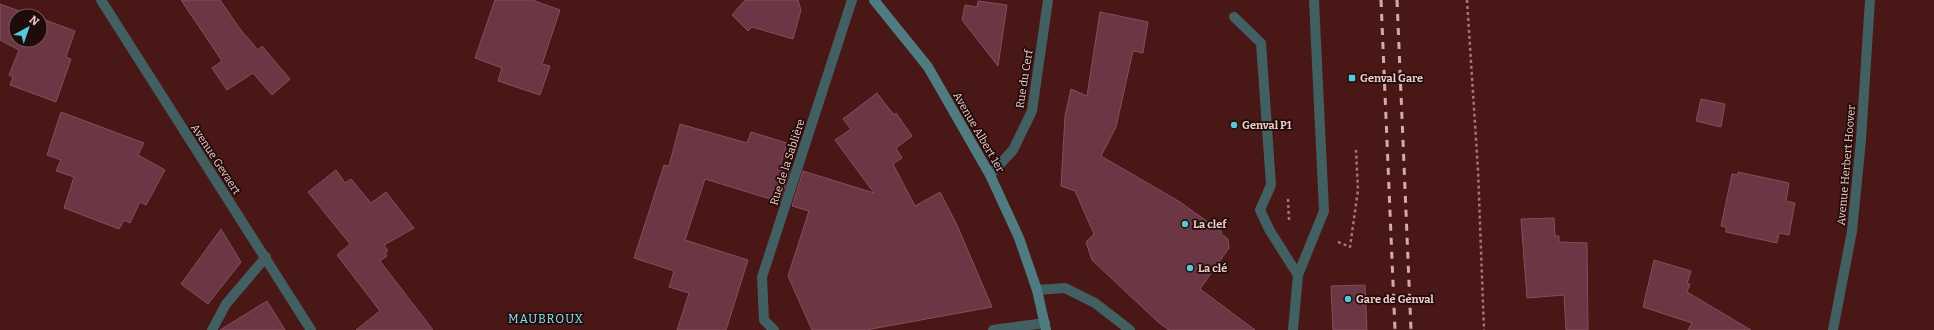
<svg xmlns="http://www.w3.org/2000/svg" width="1934" height="330" viewBox="0 0 1934 330" font-family="Bitter,serif">
	<style>
		.building { fill: #6b3745; stroke: #854f5c }
		.lines { fill: none; stroke-linecap: round; stroke-linejoin: round }
		.path { stroke: #a07876; stroke-width: 2.5; stroke-dasharray: 3 3; stroke-linecap: butt }
		.service { stroke: #425f62; stroke-width: 10 }
		.minor { stroke: #425f62; stroke-width: 10 }
		.secondary { stroke: #4e7c81; stroke-width: 10 }
		.rail { stroke: #d1adaa; stroke-width: 3; stroke-dasharray: 7 7; stroke-linecap: butt }
		.poi-dot { fill: #52cbd8; stroke: #200b0a; stroke-width: 1.5 }
		.labels { text-anchor: middle; stroke-width: 3.5; stroke-linejoin: round; paint-order: stroke }
		.poi-label { font-size: 11px; font-weight: bold; fill: #eecdca; stroke: #200b0a; text-anchor: start }
		.street-label { font-size: 11px; fill: #eecdca; stroke: #200b0a }
		.neighbourhood-label { font-size: 12px; letter-spacing: 1px; fill: #7ee8f4; stroke: #200b0a }
	</style>
	<rect width="100%" height="100%" fill="#481716"/>
	<!-- building -->
	<g class="building">
		<path d="M181 0H220L240 29 258 50 262 46 290 79 272 95 253 73 227 90 212 68 222 61Z"/>
		<path d="M495 0H532L560 10 542 64 550 66 540 95 498 81 502 68 475 58Z"/>
		<path d="M745 0H798L801 10 793 39 752 27 748 31 732 15Z"/>
		<path d="M978 1 1007 5 998 66 962 20 965 5 977 7Z"/>
		<path d="M0 4 33 16H16V40H40V18L75 31 66 57 71 59 56 102 10 85 13 77 9 75 19 50 0 40Z"/>
		<path d="M1100 12 1148 22 1143 53 1133 51 1116 127 1101 156 1180 202 1222 232 1221 234 1228 239 1229 248 1200 289 1255 330H1169L1158 322 1092 260 1086 242 1094 234 1075 191 1061 186 1065 116 1071 89 1087 96Z"/>
		<path d="M877 93 894 115 896 113 912 136 896 148 902 158 893 164 915 206 940 192 957 225 992 307 866 330H812L788 276 809 211 792 206 803 171 874 193 835 140 851 129 843 119Z"/>
		<path d="M1701 99 1725 104 1721 127 1696 121Z"/>
		<path d="M61 112 144 143 138 155 165 170 146 205 140 202 130 223 124 220 119 229 64 208 74 177 56 171 61 160 47 155Z"/>
		<path d="M680 124 747 143 751 132 787 143 781 164 791 167 780 202 705 179 685 240 748 260 726 330H677L689 293 669 287 674 271 634 258 664 165 669 166Z"/>
		<path d="M336 170 345 183 351 179 371 203 386 192 414 228 384 245 388 251 385 253 387 256 380 261 433 330H356L380 311 337 255 350 244 308 192Z"/>
		<path d="M1738 172 1789 183 1786 201 1795 203 1789 235 1779 233 1777 243 1726 232V227L1721 226 1732 174 1738 175Z"/>
		<path d="M1554 218 1555 236H1559V242L1587 243 1588 330H1566L1564 295 1527 298 1521 219Z"/>
		<path d="M221 229 241 262 208 304 181 284Z"/>
		<path d="M1654 260 1691 271 1687 284H1690L1687 292 1751 330H1688L1692 323 1643 307Z"/>
		<path d="M1365 285 1367 330H1333L1331 286Z"/>
		<path d="M267 301 285 330H220Z"/>
	</g>
	<g class="lines">
		<!-- path -->
		<g class="path">
			<path d="M1467 0 1478 170 1484 330"/>
			<path d="M1288 199 1289 220"/>
			<path d="M1338 242 1350 247 1358 190 1356 150"/>
		</g>
		<!-- service -->
		<g class="service">
			<path d="M1234 17 1261 43 1271 185 1260 210 1270 231 1298 275"/>
			<path d="M1293 330 1298 275 1324 211 1314 0"/>
		</g>
		<!-- minor -->
		<g class="minor">
			<path d="M101 0 311 330"/>
			<path d="M990 175 1013 150 1032 111 1048 0"/>
			<path d="M1037 290 1065 288 1095 303 1130 330"/>
			<path d="M212 330 226 304 266 257"/>
			<path d="M774 330 764 320 762 277 852 0"/>
			<path d="M993 330 1045 323"/>
			<path d="M1833 330 1852 231 1861 140 1870 0"/>
		</g>
		<!-- secondary -->
		<path class="secondary" d="M874 0 928 67 990 175 1019 238 1037 290 1046 330"/>
		<!-- rail -->
		<g class="rail">
			<path d="M1381 0 1395 330"/>
			<path d="M1397 0 1411 330"/>
		</g>
	</g>
	<!-- markers -->
	<g class="poi-dot">
		<rect x="1348" y="74" width="8" height="8" rx="2"/>
		<circle cx="1234" cy="125" r="4"/>
		<circle cx="1185" cy="224" r="4"/>
		<circle cx="1190" cy="268" r="4"/>
		<circle cx="1348" cy="299" r="4"/>
	</g>
	<g class="labels">
		<!-- poi labels -->
		<g class="poi-label">
			<text x="1360" y="82">Genval Gare</text>
			<text x="1242" y="129">Genval P1</text>
			<text x="1193" y="228">La clef</text>
			<text x="1198" y="272">La clé</text>
			<text x="1356" y="303">Gare de Genval</text>
		</g>
		<!-- street labels -->
		<g class="street-label">
			<text transform="translate(1024 79) rotate(-81)" y="4">Rue du Cerf</text>
			<text transform="translate(979 132) rotate(60)" y="4">Avenue Albert 1er</text>
			<text transform="translate(216 159) rotate(57)" y="4">Avenue Gevaert</text>
			<text transform="translate(787 162) rotate(-72)" y="4">Rue de la Sablière</text>
			<text transform="translate(1846 165) rotate(-85)" y="4">Avenue Herbert Hoover</text>
		</g>
		<!-- neighbourhood labels -->
		<g class="neighbourhood-label">
			<text x="546" y="323">MAUBROUX</text>
		</g>
	</g>
	<!-- north arrow -->
	<g transform="translate(28 28) rotate(40)"><circle r="19" fill="#200b0a" stroke="#725957"/>
	<path d="M0-3L7 15L0 10L-7 15Z" fill="#52cbd8"/>
	<text y="-6" font-size="11" font-weight="bold" text-anchor="middle" fill="#eecdca">N</text>
	</g>
</svg>
